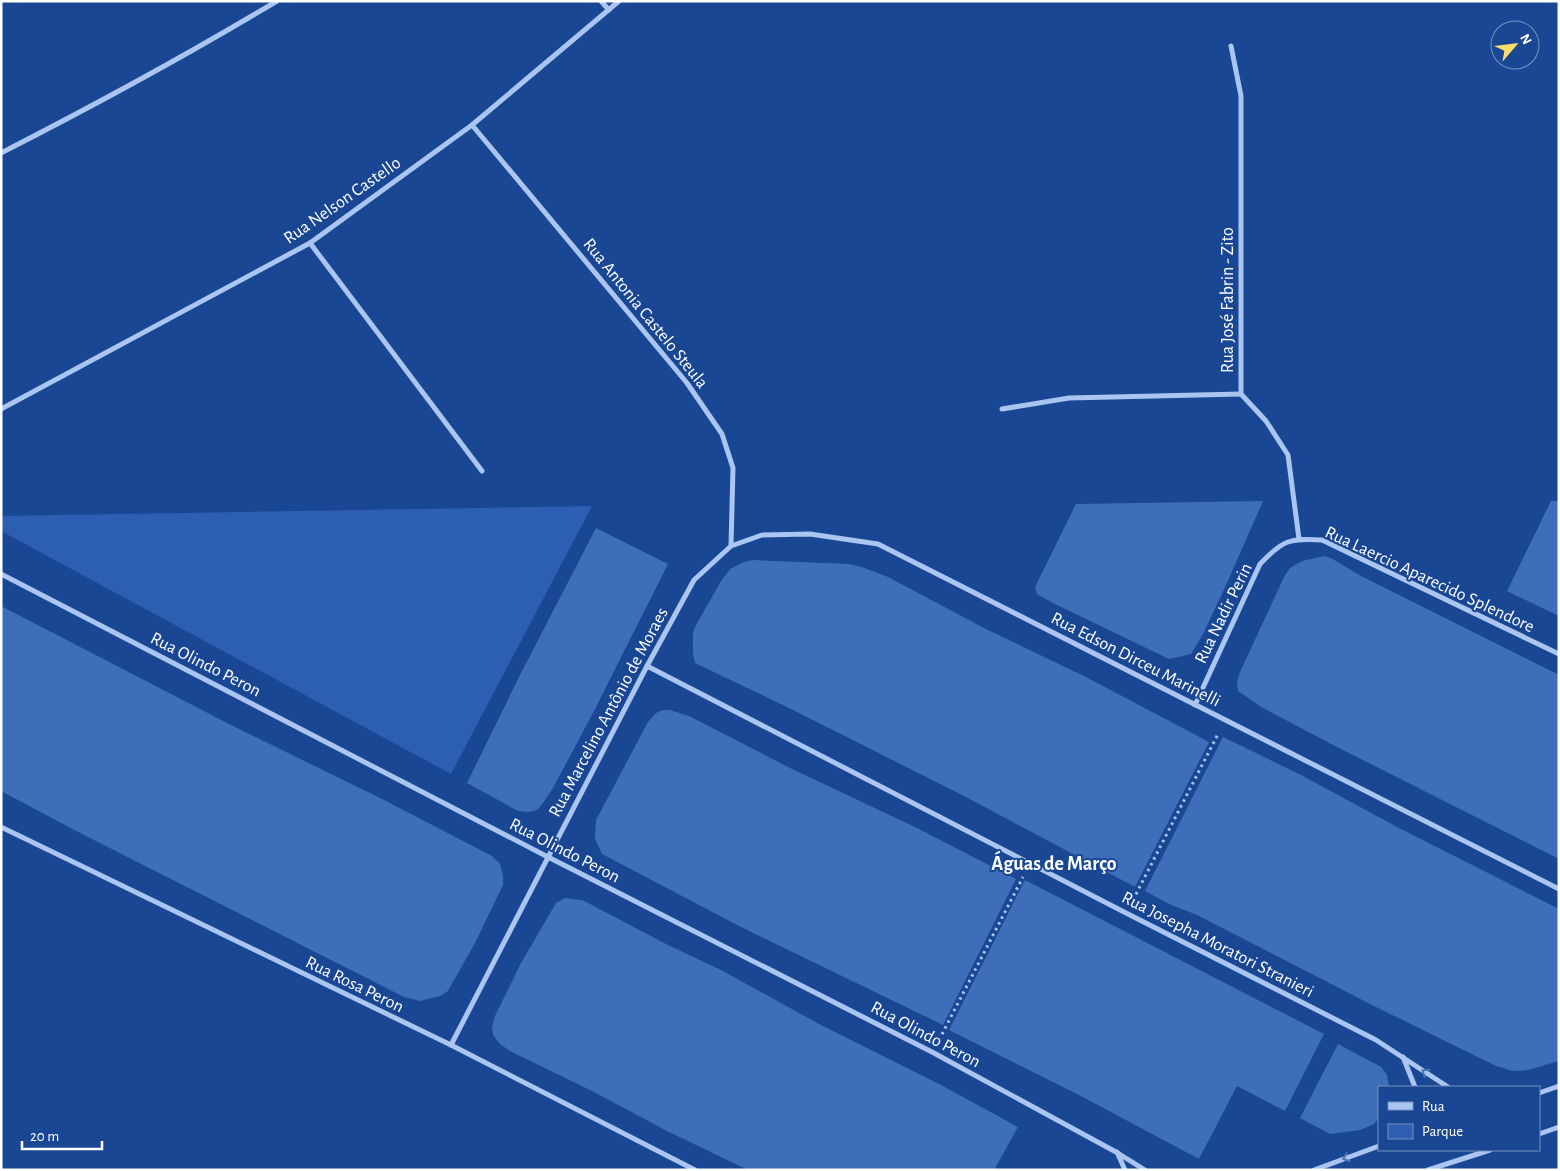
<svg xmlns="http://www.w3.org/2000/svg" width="1560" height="1171" viewBox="0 0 1560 1171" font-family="'Alegreya Sans',sans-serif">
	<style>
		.green { fill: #2c5fb2 }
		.building { fill: #3e6dba }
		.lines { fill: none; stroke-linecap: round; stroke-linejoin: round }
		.path { stroke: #aac5f0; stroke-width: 3; stroke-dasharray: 2.5 4; stroke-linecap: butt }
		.minor { stroke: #aac5f0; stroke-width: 5 }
		.oneway { stroke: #4c73b4 }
		.labels { text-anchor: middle; stroke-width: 4; stroke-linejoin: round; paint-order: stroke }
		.street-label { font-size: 18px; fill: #fff; stroke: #194794 }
		.quarter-label { font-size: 20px; font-weight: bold; fill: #fff; stroke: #194794 }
	</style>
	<rect width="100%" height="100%" fill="#194794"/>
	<!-- green -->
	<path class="green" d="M592 506 451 774 1 531V516Z"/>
	<!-- building -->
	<g class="building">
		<path d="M1263 501 1227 583 1203 634 1191 654 1169 659 1055 604 1037 594 1035 587 1076 504Z"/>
		<path d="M1551 501H1559V616L1507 591Z"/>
		<path d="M596 528 668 564 593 713 553 788 543 803 537 810 529 812 518 811 467 783 520 675Z"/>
		<path d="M1324 556 1331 558 1361 576 1559 675V859L1335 746 1261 707 1238 691 1237 681 1240 672 1285 575 1290 568 1302 561Z"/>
		<path d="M753 560 849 564 862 567 888 577 986 629 1086 677 1209 742 1135 887 964 796 791 709 695 663 693 654V633L695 627 721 581 730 569 744 562Z"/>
		<path d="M1 606 231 725 382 799 492 856 500 864 503 875V885L475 943 448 991 440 996 420 1001 404 997 82 834 1 791Z"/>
		<path d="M663 710H670L689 716 790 768 917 828 1016 879 943 1025 741 927 602 854 595 839 596 820 648 722 656 713Z"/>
		<path d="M1223 737 1301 775 1399 828 1559 909V1061L1528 1070 1512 1071 1494 1065 1372 1005 1197 915 1169 904 1145 891Z"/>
		<path d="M1025 880 1324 1034 1285 1111 1237 1086 1199 1159 1079 1095 949 1030Z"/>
		<path d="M565 898 582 900 590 904 668 945 721 970 819 1024 941 1085 1018 1127 994 1170H748L667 1131 594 1092 510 1051 500 1044 493 1035 492 1027 495 1016 521 963 556 903Z"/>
		<path d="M1338 1044 1381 1067 1387 1075 1389 1087H1379V1118L1374 1124 1360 1130 1330 1134 1300 1118Z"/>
	</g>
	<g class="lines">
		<!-- path -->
		<g class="path">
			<path d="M1133 900 1218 734"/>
			<path d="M939 1040 1023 877"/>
		</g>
		<!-- minor -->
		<g class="minor">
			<path d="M601 1 609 10"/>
			<path d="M1231 46 1241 96V394L1266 421 1288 455 1299 539"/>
			<path d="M472 125 687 383 722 434 733 468 731 546"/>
			<path d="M1 153C95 105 187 55 277 1"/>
			<path d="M310 243 482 471"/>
			<path d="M1 409 310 243 472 125 619 1"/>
			<path d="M1002 409 1069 398 1241 394"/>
			<path d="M1 574 548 857 932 1052 1116 1152 1145 1170"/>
			<path d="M647 666 1126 913 1376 1040 1448 1087"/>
			<path d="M1195 705 1260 564C1283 540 1289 538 1322 540L1559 654"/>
			<path d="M1 827 451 1045 695 1170"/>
			<path d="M451 1045 647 666 694 580 731 546 762 535 810 534 878 544 1559 889"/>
			<path d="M1403 1057 1415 1087"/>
			<path d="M1539 1093 1559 1086"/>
			<path d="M1539 1134 1559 1127"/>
			<path d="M1117 1152 1125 1170"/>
			<path d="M1314 1170 1379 1146"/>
			<path d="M1428 1170 1490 1150"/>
		</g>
	</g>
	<!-- one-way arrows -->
	<defs><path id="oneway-chevron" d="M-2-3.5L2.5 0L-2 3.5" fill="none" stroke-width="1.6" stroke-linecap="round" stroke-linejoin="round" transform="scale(1.25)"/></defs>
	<g class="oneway">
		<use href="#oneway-chevron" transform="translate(1425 1072) rotate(-146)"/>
		<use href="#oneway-chevron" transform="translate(1346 1158) rotate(160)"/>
	</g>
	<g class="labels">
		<!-- street labels -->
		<g class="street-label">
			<text transform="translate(342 200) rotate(-35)" y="6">Rua Nelson Castello</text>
			<text transform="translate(1227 300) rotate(-90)" y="6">Rua José Fabrin - Zito</text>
			<text transform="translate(646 313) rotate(51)" y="6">Rua Antonia Castelo Steula</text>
			<text transform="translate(1430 579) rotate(25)" y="6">Rua Laercio Aparecido Splendore</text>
			<text transform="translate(1223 613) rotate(-64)" y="6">Rua Nadir Perin</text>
			<text transform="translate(1136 659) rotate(27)" y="6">Rua Edson Dirceu Marinelli</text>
			<text transform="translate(206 664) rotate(27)" y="6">Rua Olindo Peron</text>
			<text transform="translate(608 712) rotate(-62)" y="6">Rua Marcelino Antônio de Moraes</text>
			<text transform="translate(565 850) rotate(27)" y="6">Rua Olindo Peron</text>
			<text transform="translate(1218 944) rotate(27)" y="6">Rua Josepha Moratori Stranieri</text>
			<text transform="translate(355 984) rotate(26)" y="6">Rua Rosa Peron</text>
			<text transform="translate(926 1034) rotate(28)" y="6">Rua Olindo Peron</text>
		</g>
		<!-- quarter labels -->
		<g class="quarter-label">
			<text x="1054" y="870">Águas de Março</text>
		</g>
	</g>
	<!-- border -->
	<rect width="1560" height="1171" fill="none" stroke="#ffffff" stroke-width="5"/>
	<!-- legend -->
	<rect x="1378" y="1086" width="162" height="65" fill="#194794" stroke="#7591bf"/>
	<rect x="1388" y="1102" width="25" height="8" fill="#aac5f0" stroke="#7591bf"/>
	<text x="1422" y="1111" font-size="15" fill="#ffffff">Rua</text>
	<rect x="1388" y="1124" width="25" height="15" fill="#2c5fb2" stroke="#7591bf"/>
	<text x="1422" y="1136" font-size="15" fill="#ffffff">Parque</text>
	<!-- north arrow -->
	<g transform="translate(1515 45) rotate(62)"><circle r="24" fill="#194794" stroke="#7591bf"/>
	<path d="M0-4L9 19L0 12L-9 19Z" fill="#ffdd69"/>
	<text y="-8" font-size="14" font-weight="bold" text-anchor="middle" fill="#ffffff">N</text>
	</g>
	<!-- scale -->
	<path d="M22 1141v8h80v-8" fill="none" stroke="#ffffff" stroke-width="2.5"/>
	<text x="30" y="1141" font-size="15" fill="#ffffff" stroke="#194794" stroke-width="4" paint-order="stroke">20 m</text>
</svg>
